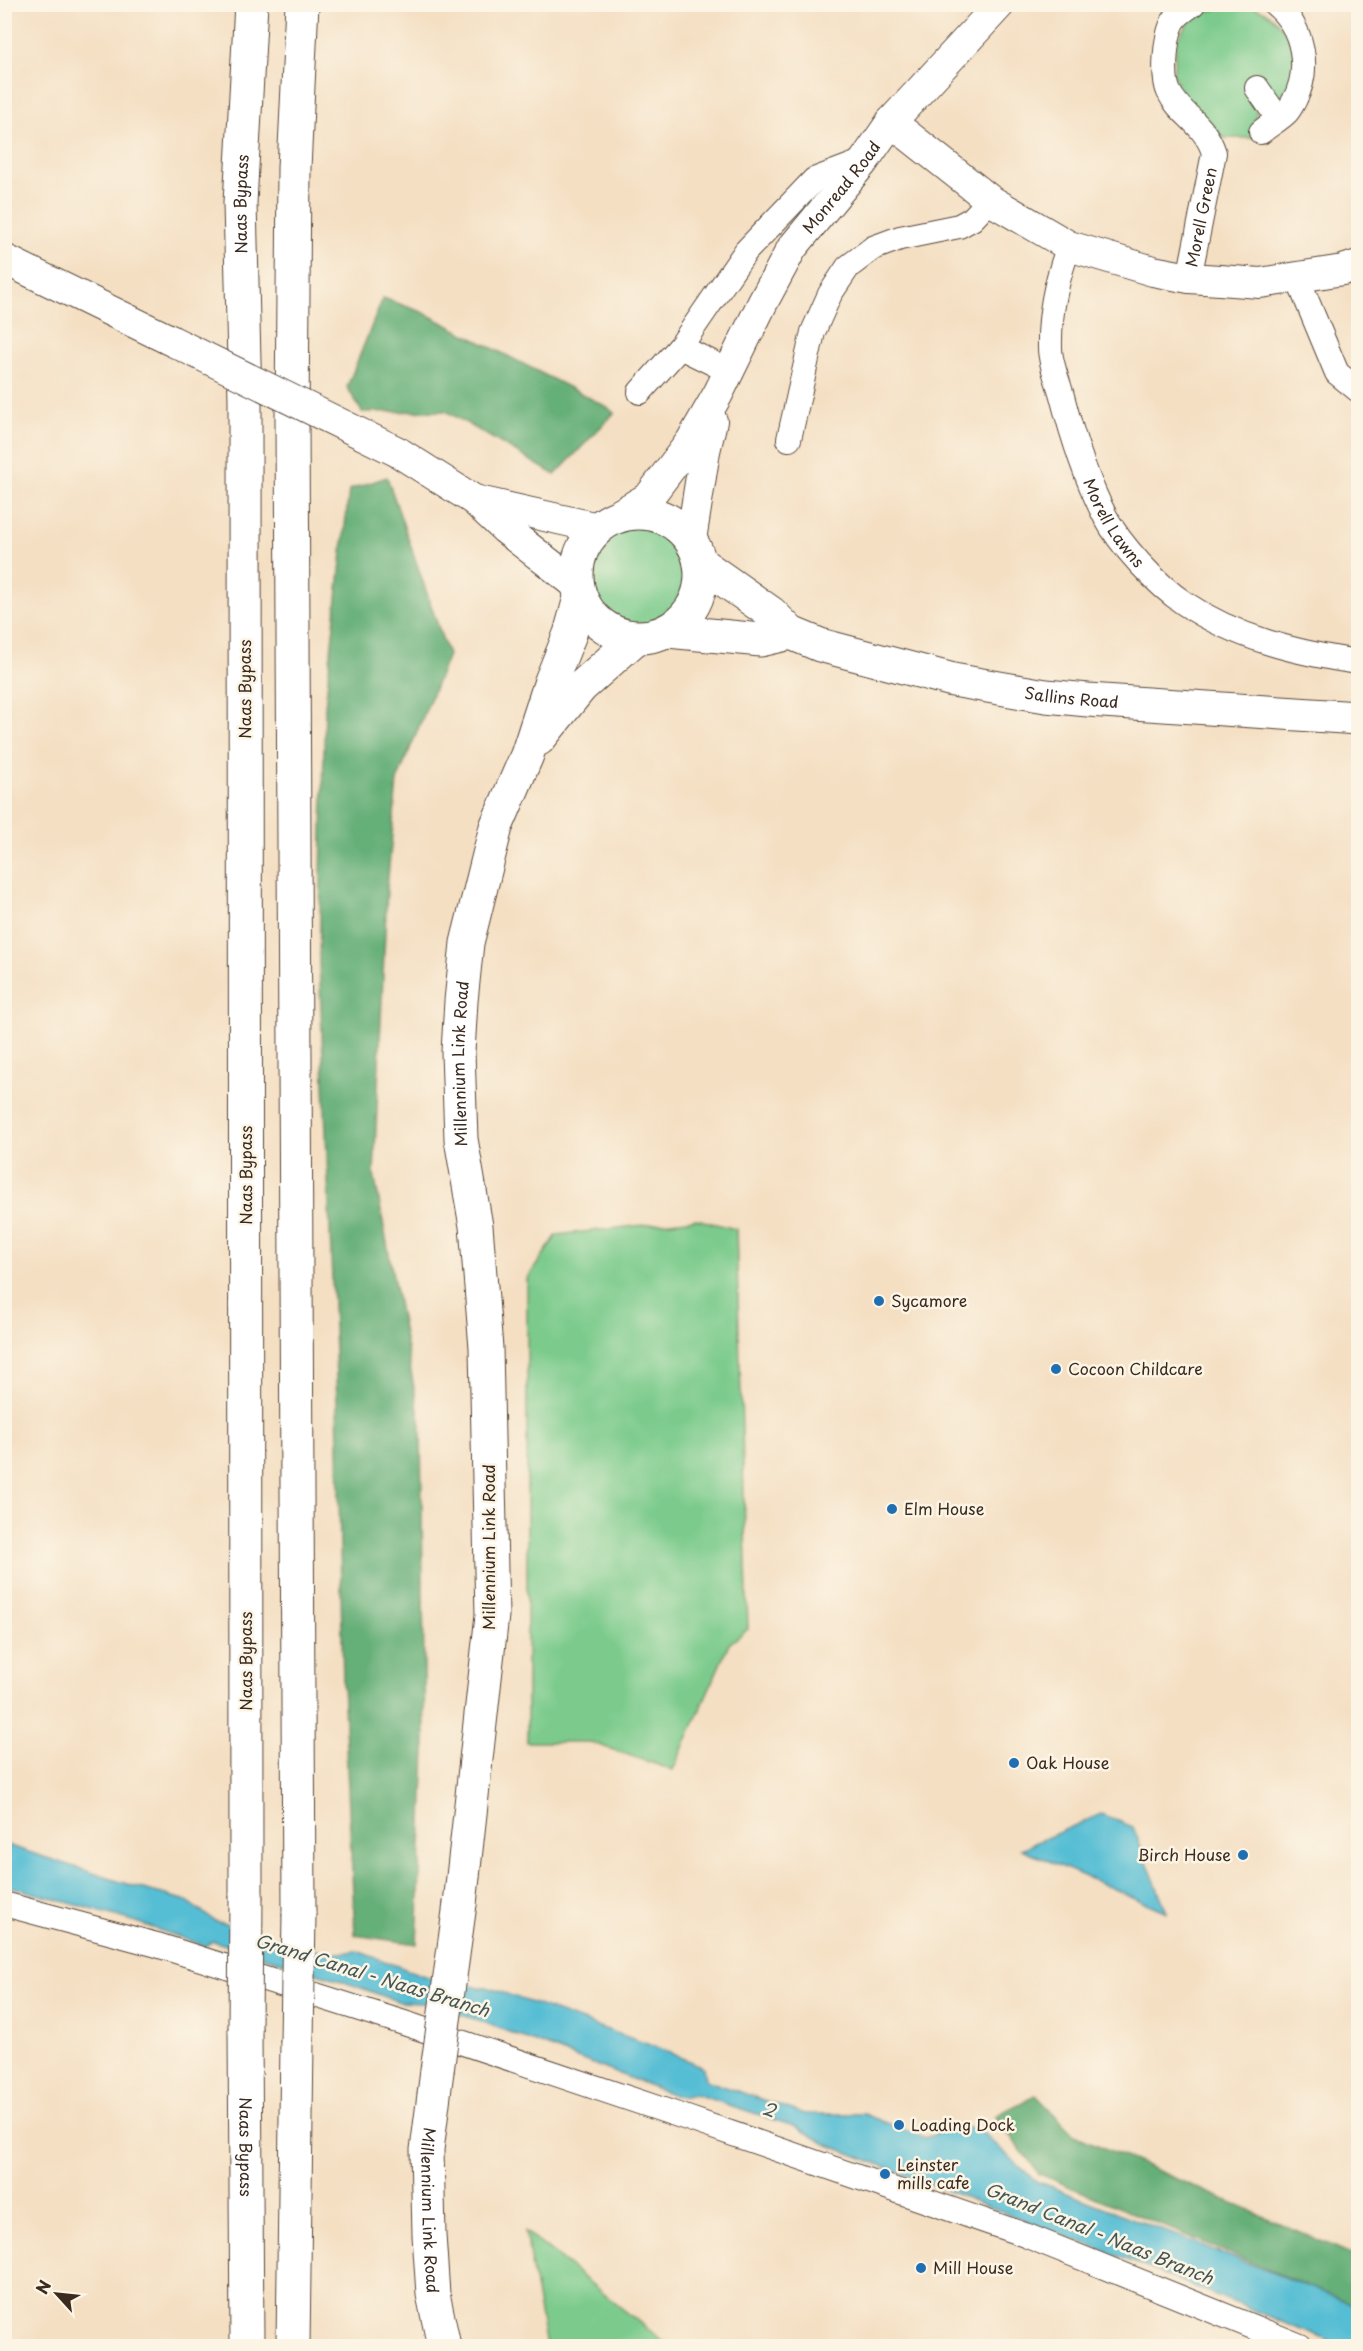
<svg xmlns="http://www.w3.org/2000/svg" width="1363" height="2351" viewBox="0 0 1363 2351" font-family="'Playpen Sans',sans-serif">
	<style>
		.green { fill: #7ccb8c; stroke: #5c7a55; stroke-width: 1.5 }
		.forest { fill: #65af78; stroke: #506c4b; stroke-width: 1.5 }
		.water { fill: #57bed4; stroke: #497479; stroke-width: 1.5 }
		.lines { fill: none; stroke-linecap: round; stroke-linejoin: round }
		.minor-casing { stroke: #574537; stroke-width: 26 }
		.tertiary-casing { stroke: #574537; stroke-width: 32 }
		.secondary-casing { stroke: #574537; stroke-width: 35 }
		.motorway-casing { stroke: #574537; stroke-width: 35 }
		.minor { stroke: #fff; stroke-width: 24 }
		.tertiary { stroke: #fff; stroke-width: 30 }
		.secondary { stroke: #fff; stroke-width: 33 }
		.motorway { stroke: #fff; stroke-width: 33 }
		.tertiary-bridge-casing { stroke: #574537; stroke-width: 32; stroke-linecap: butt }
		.secondary-bridge-casing { stroke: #574537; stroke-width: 35; stroke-linecap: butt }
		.motorway-bridge-casing { stroke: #574537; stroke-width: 35; stroke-linecap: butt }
		.tertiary-bridge { stroke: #fff; stroke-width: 30 }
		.secondary-bridge { stroke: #fff; stroke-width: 33 }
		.motorway-bridge { stroke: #fff; stroke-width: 33 }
		.poi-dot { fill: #1f6fb2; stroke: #fcf5e5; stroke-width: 2 }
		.labels { text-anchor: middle; stroke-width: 5; stroke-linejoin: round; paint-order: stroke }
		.street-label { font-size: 16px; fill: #3b2a1e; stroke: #fcf5e5 }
		.poi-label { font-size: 16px; fill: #3b2a1e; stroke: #fcf5e5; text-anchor: start }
		.water-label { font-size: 18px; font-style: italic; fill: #435655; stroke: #fcf5e5 }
	</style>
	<rect width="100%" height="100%" fill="#fcf5e5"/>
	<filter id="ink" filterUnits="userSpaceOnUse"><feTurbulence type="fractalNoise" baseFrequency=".0167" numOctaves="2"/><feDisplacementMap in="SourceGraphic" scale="12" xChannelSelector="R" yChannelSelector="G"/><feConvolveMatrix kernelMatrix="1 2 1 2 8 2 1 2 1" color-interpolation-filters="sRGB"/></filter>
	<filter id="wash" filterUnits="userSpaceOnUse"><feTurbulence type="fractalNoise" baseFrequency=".008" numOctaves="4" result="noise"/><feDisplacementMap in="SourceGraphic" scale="24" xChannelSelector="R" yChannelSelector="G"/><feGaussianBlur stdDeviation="1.35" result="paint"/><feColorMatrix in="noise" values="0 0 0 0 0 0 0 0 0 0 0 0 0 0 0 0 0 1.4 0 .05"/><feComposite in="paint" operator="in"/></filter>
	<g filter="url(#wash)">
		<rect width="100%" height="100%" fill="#f4dfc3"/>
		<!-- green -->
		<g class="green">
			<path d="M1228 5C1240 5 1250 5 1261 10 1286 21 1305 61 1289 86 1286 90 1282 94 1279 97L1270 93 1261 80 1244 87 1253 101 1257 115 1252 126 1258 138H1222L1204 118 1185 103 1173 74 1177 39 1189 22 1207 12Z"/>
			<circle cx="640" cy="574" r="50"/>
			<path d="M696 1219 736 1229 748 1629 729 1644 673 1770 590 1742H527V1279L557 1235Z"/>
			<path d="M525 2231 669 2346H546Z"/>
		</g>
		<!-- forest -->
		<g class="forest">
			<path d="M383 298 422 312 607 407 614 413 555 475 446 411 362 412 347 387Z"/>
			<path d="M387 477 448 655 397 781 387 888 374 1174 421 1425 425 1749 417 1944 355 1935 343 1684 337 1402 319 961 325 706 349 490Z"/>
			<path d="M1036 2095 1074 2135 1358 2257V2307L1039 2174 995 2116Z"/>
		</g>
		<!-- water -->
		<g class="water">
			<path d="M1101 1814 1133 1827 1167 1912 1021 1849Z"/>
			<path d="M4 1844 136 1887 184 1900 215 1921 329 1954 357 1951 424 1976 480 1988 487 1987 658 2048 703 2067 705 2080 804 2114H864L925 2138 962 2126 978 2129 1036 2181 1358 2306V2346H1342L1141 2265 826 2144 797 2127 695 2094 679 2097 475 2019 422 2003 400 2002 333 1978 213 1941 205 1946 130 1920 5 1885Z"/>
		</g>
	</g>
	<g filter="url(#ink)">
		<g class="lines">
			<!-- minor casing -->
			<g class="minor-casing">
				<g id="minor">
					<path d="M1257 88 1278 118"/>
					<path d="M1261 132C1269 125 1279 120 1287 112 1290 109 1292 104 1294 101 1311 69 1304 28 1275 4"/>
					<path id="s1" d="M1069 246C1057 278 1049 312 1050 348 1050 363 1058 381 1062 396 1072 435 1086 479 1105 516 1120 545 1156 584 1184 603 1236 638 1297 653 1358 662"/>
					<path d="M1297 277 1337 373 1358 390"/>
					<path id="s2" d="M1189 278 1214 153C1205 123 1180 115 1169 92 1162 77 1165 33 1175 19 1179 13 1188 8 1193 4"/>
					<path d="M680 347 729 371"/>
					<path d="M640 392 680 347 746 251 814 180 864 161"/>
					<path d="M789 439 813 332 830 294 848 267 873 248 900 238 959 226 972 219 990 200"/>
					<path d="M4 1904 157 1945 404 2023 684 2117 1025 2235 1300 2346"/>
				</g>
			</g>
			<!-- tertiary casing -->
			<g class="tertiary-casing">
				<g id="tertiary">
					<path d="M891 122 990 200 1069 246 1153 271 1189 278 1220 280 1260 283 1343 270 1358 265"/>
					<path d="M4 259 170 340"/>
					<path d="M398 452 474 500 505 529 577 585"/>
					<path d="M474 500 598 528"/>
					<path id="s3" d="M613 518 649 497 691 441 718 394 763 302 792 248 864 161 891 122 1000 4"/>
					<path d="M691 540 705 451 712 421"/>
				</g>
			</g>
			<!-- secondary casing -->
			<g class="secondary-casing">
				<g id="secondary">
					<circle cx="639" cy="575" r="62"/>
					<path id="s4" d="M700 563 771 613 791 633 820 645 953 680 1046 696 1088 700 1358 718"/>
					<path d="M668 631 761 640 791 633"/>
					<path d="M539 739 581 687 636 638"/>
					<path id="s5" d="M460 1904 492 1615 486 1348 476 1226 461 1139 458 1052 461 1001 467 943 496 827 527 755 551 681 570 634 580 598"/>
					<path id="s6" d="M437 2071 427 2150 429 2235 433 2294 444 2346"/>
				</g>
			</g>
			<!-- motorway casing -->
			<g class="motorway-casing">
				<g id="motorway">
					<path id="s7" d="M246 1896 245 400 240 203 251 4"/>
					<path d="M299 1914 292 418 294 168 302 4"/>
					<path id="s8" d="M245 2030 247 2346"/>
					<path d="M293 2346 297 2042"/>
				</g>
			</g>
			<!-- minor -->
			<use href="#minor" class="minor"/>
			<!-- tertiary -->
			<use href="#tertiary" class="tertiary"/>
			<!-- secondary -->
			<use href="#secondary" class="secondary"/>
			<!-- motorway -->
			<use href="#motorway" class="motorway"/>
			<!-- tertiary-bridge casing -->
			<g class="tertiary-bridge-casing">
				<path id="tertiary-bridge" d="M170 340 398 452"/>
			</g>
			<!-- secondary-bridge casing -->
			<g class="secondary-bridge-casing">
				<path id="secondary-bridge" d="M437 2071 460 1904"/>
			</g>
			<!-- motorway-bridge casing -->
			<g class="motorway-bridge-casing">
				<g id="motorway-bridge">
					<path d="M245 2030 246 1896"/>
					<path d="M297 2042 299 1914"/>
				</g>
			</g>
			<!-- tertiary-bridge -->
			<use href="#tertiary-bridge" class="tertiary-bridge"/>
			<!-- secondary-bridge -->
			<use href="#secondary-bridge" class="secondary-bridge"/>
			<!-- motorway-bridge -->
			<use href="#motorway-bridge" class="motorway-bridge"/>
		</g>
	</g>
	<!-- markers -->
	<g class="poi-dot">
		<circle cx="879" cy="1301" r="6"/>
		<circle cx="1056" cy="1369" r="6"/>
		<circle cx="892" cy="1509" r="6"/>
		<circle cx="1014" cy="1763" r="6"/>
		<circle cx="1243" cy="1855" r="6"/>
		<circle cx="899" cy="2125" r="6"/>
		<circle cx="885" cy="2174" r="6"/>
		<circle cx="921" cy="2268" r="6"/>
	</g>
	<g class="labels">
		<!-- street labels -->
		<g class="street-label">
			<text dy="6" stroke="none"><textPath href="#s3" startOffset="408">Monread Road</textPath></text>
			<text dy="6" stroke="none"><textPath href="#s7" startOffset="1692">Naas Bypass</textPath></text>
			<text dy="6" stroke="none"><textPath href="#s2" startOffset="62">Morell Green</textPath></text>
			<text dy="6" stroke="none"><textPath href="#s1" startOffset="292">Morell Lawns</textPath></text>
			<text transform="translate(245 689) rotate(-90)" y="6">Naas Bypass</text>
			<text dy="6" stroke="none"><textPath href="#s4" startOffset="404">Sallins Road</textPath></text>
			<text dy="6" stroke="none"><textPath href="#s5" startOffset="844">Millennium Link Road</textPath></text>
			<text transform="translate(246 1175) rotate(-90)" y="6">Naas Bypass</text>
			<text transform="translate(489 1547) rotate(-90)" y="6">Millennium Link Road</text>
			<text transform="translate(246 1661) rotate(-90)" y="6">Naas Bypass</text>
			<text dy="6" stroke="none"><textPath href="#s8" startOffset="117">Naas Bypass</textPath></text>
			<text dy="6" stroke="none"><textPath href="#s6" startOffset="140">Millennium Link Road</textPath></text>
		</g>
		<!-- poi labels -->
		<g class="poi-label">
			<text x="891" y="1307">Sycamore</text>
			<text x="1068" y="1375">Cocoon Childcare</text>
			<text x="904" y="1515">Elm House</text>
			<text x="1026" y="1769">Oak House</text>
			<text x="1231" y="1861" text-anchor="end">Birch House</text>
			<text x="911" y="2131">Loading Dock</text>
			<text x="897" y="2171">Leinster<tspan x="897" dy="18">mills cafe</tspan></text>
			<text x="933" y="2274">Mill House</text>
		</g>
		<!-- water labels -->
		<g class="water-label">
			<text transform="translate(372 1976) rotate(17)" y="6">Grand Canal - Naas Branch</text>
			<text transform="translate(769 2110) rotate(18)" y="6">2</text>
			<text transform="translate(1099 2234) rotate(22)" y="6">Grand Canal - Naas Branch</text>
		</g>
	</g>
	<!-- margin -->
	<rect width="1363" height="2351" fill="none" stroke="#fcf5e5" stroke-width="24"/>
	<!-- north arrow -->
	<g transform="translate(57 2294) rotate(297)" stroke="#fcf5e5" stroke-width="4.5" paint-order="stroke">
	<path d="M0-4.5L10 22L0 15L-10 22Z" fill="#3b2a1e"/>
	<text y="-9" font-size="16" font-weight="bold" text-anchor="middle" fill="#3b2a1e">N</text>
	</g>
</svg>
